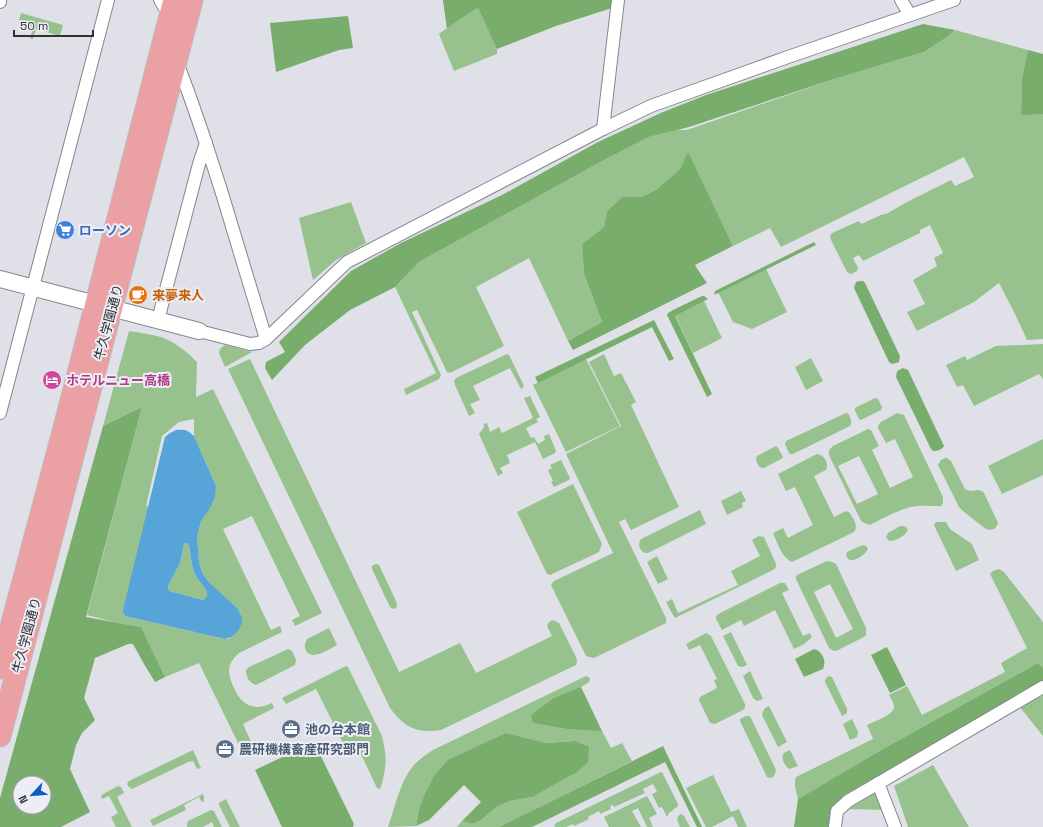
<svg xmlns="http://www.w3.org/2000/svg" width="1043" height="827" viewBox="0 0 1043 827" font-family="'Space Grotesk','Noto Sans JP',sans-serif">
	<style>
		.green { fill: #97c28d; fill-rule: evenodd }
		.forest { fill: #79ad6b; fill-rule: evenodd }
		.water { fill: #57a4d9; fill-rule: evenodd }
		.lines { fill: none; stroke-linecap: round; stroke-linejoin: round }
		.minor-casing { stroke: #85868d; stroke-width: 14 }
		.tertiary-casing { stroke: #85868d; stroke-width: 18 }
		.trunk-casing { stroke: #bdbdbe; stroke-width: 23 }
		.minor { stroke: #fff; stroke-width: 12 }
		.tertiary { stroke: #fff; stroke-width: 16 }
		.trunk { stroke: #eba0a4; stroke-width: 21 }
		.labels { text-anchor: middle; stroke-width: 4; stroke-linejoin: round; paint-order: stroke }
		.shop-label { font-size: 13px; font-weight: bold; fill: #366cbe; stroke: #ecedf5; text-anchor: start }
		.food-label { font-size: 13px; font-weight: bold; fill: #c56008; stroke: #ecedf5; text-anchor: start }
		.street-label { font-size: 13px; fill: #313134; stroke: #ecedf5 }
		.hotel-label { font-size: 13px; font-weight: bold; fill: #b23c85; stroke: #ecedf5; text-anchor: start }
		.service-label { font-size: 13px; font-weight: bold; fill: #4e5e75; stroke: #ecedf5; text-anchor: start }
	</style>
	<rect width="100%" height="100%" fill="#dfe0e8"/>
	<!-- green -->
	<g class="green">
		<path d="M443 0H497V54L454 71 439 34 447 28Z"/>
		<path d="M21 13 63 25 60 36 36 29 33 39H30L33 27 27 26V22L19 20Z"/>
		<path d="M955 30 1028 50 1022 78 1021 114H1043V339L1027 340 1016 316 999 283 974 302 917 331 907 312 925 304 913 280 937 266 934 258 943 253 930 225 920 230V233L863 261 859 255 853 258 858 268 857 271 851 274 847 272 831 240 830 236 832 233 859 221 861 224 881 215 886 214 907 202 951 180 955 186 974 177 964 157 781 247 770 228 733 246 688 153 680 169 656 190 641 197H622L607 211 604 227 582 244 584 274 602 322 568 341 529 258 476 287 504 346 450 373 447 372 417 310 412 312 441 375 439 379 406 395 404 389 436 373 395 287 419 262 604 160 649 137 677 130H687L831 80 924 52 947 37Z"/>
		<path d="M351 202 366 243 336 260 313 280 299 218Z"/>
		<path d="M766 269 787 312 752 329 733 322 718 292Z"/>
		<path d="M704 301 722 338 693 353 675 315Z"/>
		<path d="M129 331C138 332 148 334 157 336 173 340 186 351 197 362L196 397 213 389 322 613 295 626 292 620 300 616 252 516 223 529 271 630 280 626 282 632 239 653C227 664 227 672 233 686 241 705 253 712 272 703L274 708 243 724 252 744 241 749 199 663 165 677 141 627 114 622 87 615 142 407 103 426ZM194 419V436L216 486 209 510 201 521 197 537 199 562 203 574 208 581 238 609 241 615 229 639H225L125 616 124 614V610L149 507 146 506 162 436 179 422Z"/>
		<path d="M1043 344V379L1039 374 974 406 963 385 957 387 946 365 965 356 967 360 996 346Z"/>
		<path d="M226 345 229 346 252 352 225 367 219 353C219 349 222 346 226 345Z"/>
		<path d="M507 354 509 355 524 386 521 389 510 368 473 386 480 400 470 404 475 413 469 416 455 385 454 381 456 378Z"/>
		<path d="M604 354 614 376 621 373 636 402 631 405 679 507 631 530 625 519 619 522 666 618V623L594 658 589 657 586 656 551 585 554 581 613 553 566 454 621 426 589 362Z"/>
		<path d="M811 358 823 381 806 390 795 367Z"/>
		<path d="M250 359 399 672 460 643 476 673 552 636 547 626 549 622 553 620 559 623 576 657 577 661 576 665 441 730C417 734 404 727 390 708L228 369Z"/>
		<path d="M586 359 620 426 566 452 533 385Z"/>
		<path d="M530 396 540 417 536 419 538 422 526 428 531 438 534 437 538 444 545 440 544 436 549 434 556 451 555 453 543 459 535 442 507 455 510 463 500 468 503 473 498 476 479 434 484 427V424L487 423 490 432 499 427 502 433 533 418 524 398Z"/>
		<path d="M875 398 878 399 882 407 881 410 861 420 859 419 855 411V408Z"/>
		<path d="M846 413H848C850 418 853 421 850 426L793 454H791L789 453 785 444 786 441Z"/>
		<path d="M897 413 904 415 943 497V503L941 506C930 506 920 505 910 507 896 511 882 519 870 525L864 523 861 521 829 455C828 450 830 449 833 446L868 429 871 430 879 446 872 450 890 488 913 477 895 439 886 443 878 428V426L881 422ZM859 456 878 494 857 504 838 466Z"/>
		<path d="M1043 439V475L1002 494 988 466Z"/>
		<path d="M776 446 778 448 783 457 781 459 764 468C758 468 758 464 756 460L757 456Z"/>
		<path d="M817 454C824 455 829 462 826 470L814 476 834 517 846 511 850 513C853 519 859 525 854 532L792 562C782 558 777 542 773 533L783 528 788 538 813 525 795 487 786 491 778 474Z"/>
		<path d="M945 458H947L951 461 965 489C974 494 977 486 984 493L998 523C996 529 993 531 986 529L964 512 959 507 938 465 941 460Z"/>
		<path d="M561 460 570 478 569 480 554 487 551 482 553 481 548 470 552 468 550 465Z"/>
		<path d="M573 484 602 544 599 552 550 575 547 574 517 512Z"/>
		<path d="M741 491 746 501 742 503 743 507 727 515 721 501Z"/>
		<path d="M700 510 706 524 648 553H645C640 551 637 544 641 539Z"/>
		<path d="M937 522H946L950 529 972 544 979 560 956 571 934 525 935 523Z"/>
		<path d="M900 526C904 526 906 526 908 530 905 536 896 541 889 541L886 537 888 533Z"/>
		<path d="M759 536 764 537 776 564V567L773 570 675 618 673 615 666 602 672 599 678 613 738 585 731 571 760 556 752 540Z"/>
		<path d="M187 543 189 545C191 555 191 567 196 576 199 582 206 587 207 593 208 597 206 598 203 600L169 591 168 586 180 563 184 544Z"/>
		<path d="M864 545 867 547 868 549C866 554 856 561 851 560 848 560 848 558 846 556L847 552 860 546Z"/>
		<path d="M657 556 668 579 658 584 647 562Z"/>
		<path d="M827 561 832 562 836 564 866 628V635L864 637 838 650 834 651 829 648 796 579V576L799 574ZM830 584 853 629 836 638 814 592Z"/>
		<path d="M376 564 379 565 396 601 397 605 396 608 394 609 391 608 389 605 372 569V566Z"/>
		<path d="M999 569 1004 572 1043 622V668L1038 663 881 750 798 799C797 792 793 785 796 777L873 739 867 725C873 722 894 715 894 707 894 703 891 698 889 695L907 686 922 715 1005 672 1001 663 1027 648 990 574 993 571Z"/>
		<path d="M780 583H785L789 590 782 593 803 636 810 633 812 637C806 643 801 646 794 649L775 610 744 626 741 620 722 630 716 619V616L720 613Z"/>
		<path d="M329 628 337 645C329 649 313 661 306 651 304 646 305 643 307 639Z"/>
		<path d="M731 632 747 665 742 667 738 666 723 636Z"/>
		<path d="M706 633 711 636 745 704V708L743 710 715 724 710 723 699 700 700 697 717 688 714 680 717 679 700 645 689 650 686 644Z"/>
		<path d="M288 649 292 651 296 660 295 665 256 685C249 683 246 677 246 670L249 667Z"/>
		<path d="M346 666 348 667 382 736C387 756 387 769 380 789L377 788 358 748 348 753 316 689 286 704 282 698Z"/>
		<path d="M750 671 763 699 757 701 753 698 743 676Z"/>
		<path d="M586 676 589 677 590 680 589 682 581 687 533 723C556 728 578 731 602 731L611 748 622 743 632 761 499 827H457L462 821 472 824 480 821 496 807 510 801 533 797 559 782 576 773 575 741 547 743 506 733 419 810 416 826 388 827C395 807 400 782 413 766 419 759 426 755 433 750Z"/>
		<path d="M828 676 832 677 847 709V713L842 716 825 682V680Z"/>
		<path d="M1043 693V736L1019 706Z"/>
		<path d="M769 706 787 742 778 747 762 715C763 710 764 708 769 706Z"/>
		<path d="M746 716H749L751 718 776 770C775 775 774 777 770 778L767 777 740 721V719Z"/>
		<path d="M852 719 858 732 857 737 850 740 843 724Z"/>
		<path d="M193 750 201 768 197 769 193 761 189 762H188L132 789 129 787 127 784 129 781Z"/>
		<path d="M790 750 798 766 789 769C785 766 780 758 784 753 785 752 789 751 790 750Z"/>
		<path d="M933 765 969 827H908L894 786Z"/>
		<path d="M661 772H662L678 804V806L669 813 667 817 662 807 659 808 652 794 657 792 653 784 643 789 645 793 614 807 613 805 610 806 611 809 600 814 599 811 588 817 589 819 574 826 573 824 566 827H555L554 826 556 823Z"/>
		<path d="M713 775 731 812 739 809 747 827H738L733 816 712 827H706L686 788Z"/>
		<path d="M118 786 121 787 124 793 117 797 132 827H116L111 817 118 813 109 796 102 799 101 796 103 794Z"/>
		<path d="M874 792 878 794 884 810 847 809 850 805Z"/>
		<path d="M203 794 204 797V801L202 802 199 797 184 805 186 810 153 826 150 820Z"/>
		<path d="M647 796 657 814 649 818 653 827H647L638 808 632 811 641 827H609L604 817Z"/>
		<path d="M226 799 240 827H230L219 805V803Z"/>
		<path d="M211 810 214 811 222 827H214L212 822 203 827H187V824L188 821Z"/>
		<path d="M682 814 684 816 690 827H680L677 819 679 815Z"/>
	</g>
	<!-- forest -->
	<g class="forest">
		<path d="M443 0H613L612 8 556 26 497 49 478 7 447 28Z"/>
		<path d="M348 16 353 48 339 50 276 72 270 23Z"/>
		<path d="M923 24 955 30 947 37 924 52 831 80 689 127 649 137 604 160 419 262 395 287 350 310 305 345 272 380 265 368 266 362 285 352 279 342 351 271 401 243 502 195 598 142 663 112 706 95Z"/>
		<path d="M1028 50 1043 54V114L1021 115 1022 78Z"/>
		<path d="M688 152 733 246 695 265 698 270 707 283 573 350 568 341 602 322 584 274 582 244 604 227 607 211 622 197H641L656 190 680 169Z"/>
		<path d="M814 242 816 245 714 295 715 291Z"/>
		<path d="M860 281H863L865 283 900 356 899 362 892 364 889 362 854 288 856 282Z"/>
		<path d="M702 296H704L708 299 675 316 712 394 707 397 667 315 668 313 673 310Z"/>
		<path d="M654 320 674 359 669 361 652 327 538 383 535 377Z"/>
		<path d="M903 368 908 370 944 446C942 450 937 451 933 451L931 449 896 377 897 371Z"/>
		<path d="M142 407 86 617 141 627 165 677 155 682 144 664 133 644H128L95 658 84 698 95 720 82 733 76 745 70 769 90 812 61 827H0V798L103 426ZM20 783H44V807H20Z"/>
		<path d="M887 647 906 685 890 693 871 655Z"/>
		<path d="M814 649C822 651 827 661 823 669L804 677 795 659Z"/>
		<path d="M1038 663 1043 668V680L843 796 838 803 831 827H794L798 799 881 750Z"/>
		<path d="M581 687 602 731C578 731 556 728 533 723L531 715 554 698Z"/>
		<path d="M506 733 547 743 575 741 589 747 588 762 576 773 559 782 533 797 510 801 496 807 480 821 472 824 462 821 481 802 464 785 429 820 416 826 419 810 425 794 434 776 448 760Z"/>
		<path d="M314 742 354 824 353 827H282L255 770Z"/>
		<path d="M663 746 702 827H697L665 762 532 827H499Z"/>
	</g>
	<!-- water -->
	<path class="water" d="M176 430C186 429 187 430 194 436L216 486 215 497 209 510 201 521 197 537 199 562 203 574 208 581 238 609C240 613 243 618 242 622 240 630 233 638 225 639L125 616 124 614 123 610 165 437 170 433ZM186 543 189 545C191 555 191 567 196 576 199 582 206 587 207 593 208 596 206 598 203 600L169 591 168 586 180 563 184 544Z"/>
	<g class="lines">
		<!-- minor casing -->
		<g class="minor-casing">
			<g id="minor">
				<path d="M160 0 170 16"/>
				<path d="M901 0 910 15"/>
				<path d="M0 2V0"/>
				<path d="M177 63C194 104 207 147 221 190 236 240 251 289 266 339"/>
				<path d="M603 129 618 0"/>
				<path d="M158 320 199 164 206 143"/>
				<path d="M199 331 250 344 259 343 266 339 347 262 603 129 651 106 788 57 954 0"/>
				<path d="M0 413 108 0"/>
				<path d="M878 783 895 827"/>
				<path d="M835 827 837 811 848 801 1043 687"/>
			</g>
		</g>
		<!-- tertiary casing -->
		<g class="tertiary-casing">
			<path id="tertiary" d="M0 279 199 331"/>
		</g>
		<!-- trunk casing -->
		<g class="trunk-casing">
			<g id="trunk">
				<path d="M0 668 65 424 174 0"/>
				<path d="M0 736 192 0"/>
			</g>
		</g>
		<!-- minor -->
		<use href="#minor" class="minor"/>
		<!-- tertiary -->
		<use href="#tertiary" class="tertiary"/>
		<!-- trunk -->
		<use href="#trunk" class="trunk"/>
	</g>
	<!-- icons -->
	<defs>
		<g id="supermarket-disc" transform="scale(1)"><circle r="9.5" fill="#3f7fe0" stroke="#ecedf5"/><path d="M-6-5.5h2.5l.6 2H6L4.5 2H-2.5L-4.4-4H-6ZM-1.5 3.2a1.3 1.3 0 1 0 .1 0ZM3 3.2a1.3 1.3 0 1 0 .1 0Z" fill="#fff"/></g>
		<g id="cafe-disc" transform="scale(1)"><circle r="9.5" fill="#e8710a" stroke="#ecedf5"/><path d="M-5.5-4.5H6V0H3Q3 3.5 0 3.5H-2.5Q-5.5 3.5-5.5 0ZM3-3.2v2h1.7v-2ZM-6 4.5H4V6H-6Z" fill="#fff"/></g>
		<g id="hotel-disc" transform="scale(1)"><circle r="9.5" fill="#d1479c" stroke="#ecedf5"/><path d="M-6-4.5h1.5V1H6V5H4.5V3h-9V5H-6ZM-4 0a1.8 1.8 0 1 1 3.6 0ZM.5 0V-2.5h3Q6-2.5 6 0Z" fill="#fff"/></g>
		<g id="office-disc" transform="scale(1)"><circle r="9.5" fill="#5c6f8a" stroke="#ecedf5"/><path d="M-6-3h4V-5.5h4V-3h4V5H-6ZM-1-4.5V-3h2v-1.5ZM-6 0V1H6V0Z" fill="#fff"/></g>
	</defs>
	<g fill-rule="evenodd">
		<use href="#supermarket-disc" x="65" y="230"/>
		<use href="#cafe-disc" x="138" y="295"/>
		<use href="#hotel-disc" x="52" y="380"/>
		<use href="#office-disc" x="291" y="729"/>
		<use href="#office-disc" x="225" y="749"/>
	</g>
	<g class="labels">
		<!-- shop labels -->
		<g class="shop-label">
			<text x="79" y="235">ローソン</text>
		</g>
		<!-- food labels -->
		<g class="food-label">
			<text x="152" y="300">来夢来人</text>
		</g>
		<!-- street labels -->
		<g class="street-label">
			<text transform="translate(108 322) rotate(-75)" y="5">牛久学園通り</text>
			<text transform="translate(26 635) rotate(-75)" y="5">牛久学園通り</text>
		</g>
		<!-- hotel labels -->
		<g class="hotel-label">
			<text x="66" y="385">ホテルニュー高橋</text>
		</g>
		<!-- service labels -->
		<g class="service-label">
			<text x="305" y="734">池の台本館</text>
			<text x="239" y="754">農研機構畜産研究部門</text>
		</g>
	</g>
	<!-- north arrow -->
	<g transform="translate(32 795) rotate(244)"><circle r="19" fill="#ecedf5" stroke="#a1a2a8"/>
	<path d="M0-3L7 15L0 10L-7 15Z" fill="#0d5cc6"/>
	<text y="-6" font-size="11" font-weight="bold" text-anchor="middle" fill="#313134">N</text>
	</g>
	<!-- scale -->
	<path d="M14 30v6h79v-6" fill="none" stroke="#313134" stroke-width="2"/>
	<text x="20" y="30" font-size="12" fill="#313134" stroke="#ecedf5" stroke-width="3" paint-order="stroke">50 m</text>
</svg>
